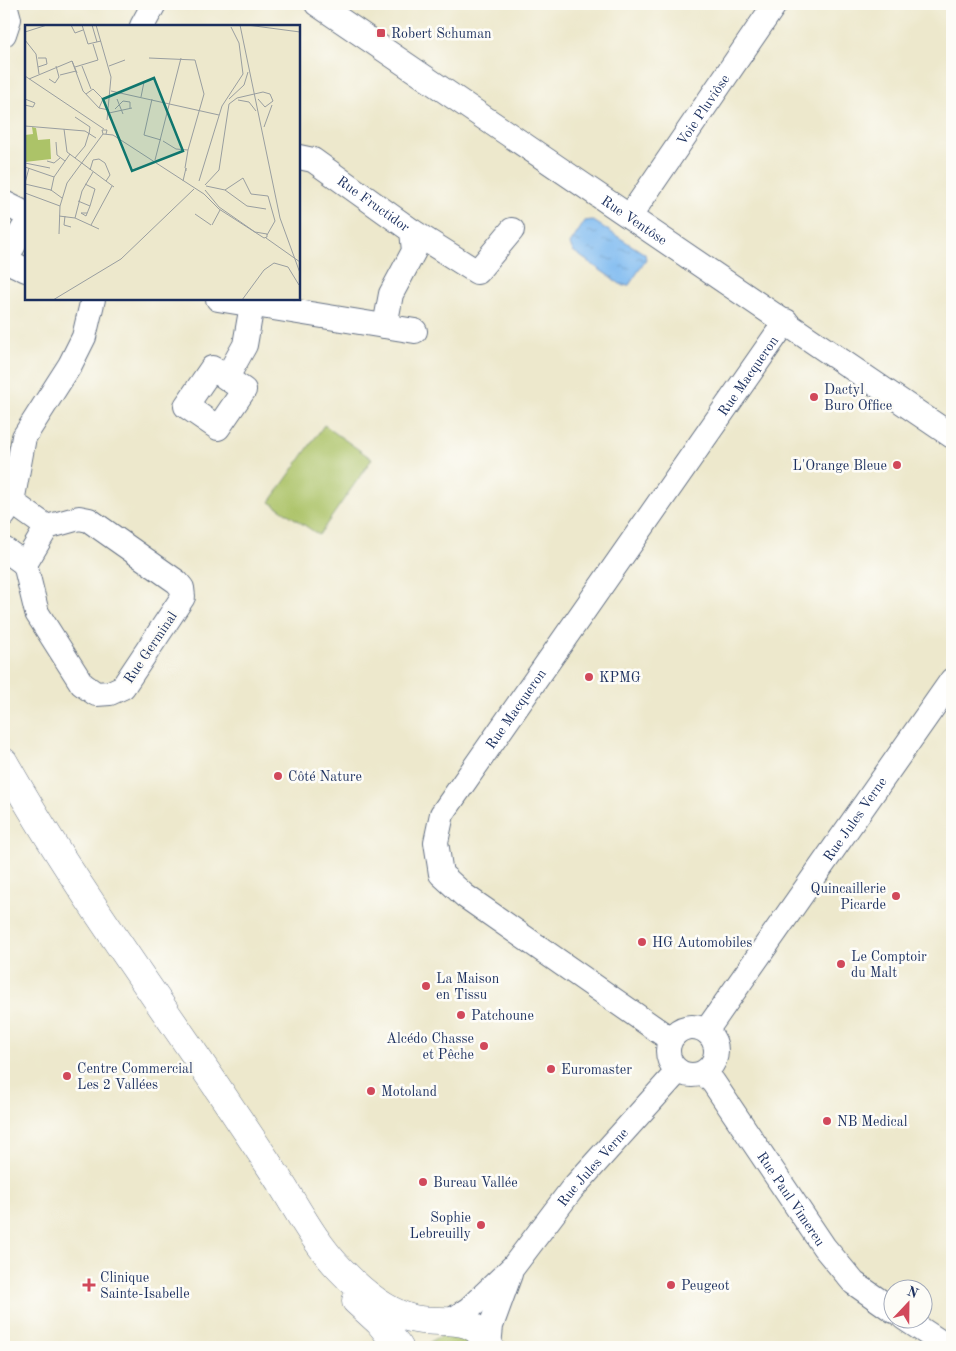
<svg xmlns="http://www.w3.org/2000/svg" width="956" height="1351" viewBox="0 0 956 1351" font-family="'Old Standard TT',serif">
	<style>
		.green { fill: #acc368; stroke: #647963 }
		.water { fill: url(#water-ripples); stroke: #4c74a7 }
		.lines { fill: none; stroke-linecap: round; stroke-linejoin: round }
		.minor-casing { stroke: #647084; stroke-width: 26 }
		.major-casing { stroke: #647084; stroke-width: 29 }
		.minor { stroke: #fff; stroke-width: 24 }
		.major { stroke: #fff; stroke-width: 28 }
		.poi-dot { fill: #d1495b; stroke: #fdfcf7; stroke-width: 2 }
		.labels { text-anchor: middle; stroke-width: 5; stroke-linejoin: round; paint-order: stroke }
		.poi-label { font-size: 14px; fill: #1b2f5e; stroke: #fdfcf7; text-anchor: start }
		.street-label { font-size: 14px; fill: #1b2f5e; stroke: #fdfcf7 }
		.inset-road { fill: none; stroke: #999ea0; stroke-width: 1 }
		.view { fill: #0f766e; fill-opacity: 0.15; stroke: #0f766e; stroke-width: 2.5 }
		.inset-edge { fill: none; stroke: #1b2f5e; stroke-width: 2.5 }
	</style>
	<defs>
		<pattern id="water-ripples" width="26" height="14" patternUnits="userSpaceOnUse" patternTransform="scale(1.25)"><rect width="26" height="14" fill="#7ebaf0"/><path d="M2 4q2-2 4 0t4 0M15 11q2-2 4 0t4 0" fill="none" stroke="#6698c6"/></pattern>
	</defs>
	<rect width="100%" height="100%" fill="#fdfcf7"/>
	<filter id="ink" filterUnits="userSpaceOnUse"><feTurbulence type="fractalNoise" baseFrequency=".02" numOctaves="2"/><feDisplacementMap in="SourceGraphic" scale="10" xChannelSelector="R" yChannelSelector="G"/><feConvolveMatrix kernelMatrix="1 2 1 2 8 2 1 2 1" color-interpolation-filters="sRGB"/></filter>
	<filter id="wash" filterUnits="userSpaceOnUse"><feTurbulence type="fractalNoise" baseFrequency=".0096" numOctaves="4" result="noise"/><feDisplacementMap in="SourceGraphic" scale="20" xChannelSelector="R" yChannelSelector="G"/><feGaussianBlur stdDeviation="1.12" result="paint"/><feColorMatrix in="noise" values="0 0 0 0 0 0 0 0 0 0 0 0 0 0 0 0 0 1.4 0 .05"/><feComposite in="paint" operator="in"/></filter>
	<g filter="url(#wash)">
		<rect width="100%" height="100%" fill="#ede8cc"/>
		<!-- green -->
		<g class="green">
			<path d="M324 425 372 459 319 535 270 502Z"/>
			<path d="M445 1335C457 1336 465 1338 473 1347H425L434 1339Z"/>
		</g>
		<!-- water -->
		<path class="water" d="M592 220 645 254 646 260 629 285 623 286 573 251 570 244 585 221Z"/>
	</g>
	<g filter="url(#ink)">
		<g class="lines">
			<!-- minor casing -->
			<g class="minor-casing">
				<g id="minor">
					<path id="s1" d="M317 4 952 436"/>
					<path d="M142 26 154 4"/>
					<path d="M4 34 9 19 5 4"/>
					<path id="s2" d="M299 157 313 160 412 231 414 251 391 294 385 326"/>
					<path d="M4 203 26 214"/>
					<path id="s3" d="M630 216 775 4"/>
					<path d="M412 231 477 272 512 230"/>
					<path d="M5 260 26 270"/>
					<path d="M4 262 26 224"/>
					<path d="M218 299 415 331"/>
					<path d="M212 368 244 390 218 428 186 406Z"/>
					<path d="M227 377 245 345 253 299"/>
					<path d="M12 502 24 437 70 365 84 337 93 299"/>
					<path d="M4 515 12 502 47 527"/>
					<path d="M79 518 89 520 177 582 182 588 183 597 123 687 110 693 96 694 82 684 37 613 25 564 47 527Z"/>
					<path d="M4 549 25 564"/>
					<circle cx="692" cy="1051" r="24"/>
					<path id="s4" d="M706 1031 952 680"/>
					<path id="s5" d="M670 1039 465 896 441 874 436 842 442 814 786 321"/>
					<path id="s6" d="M703 1073 713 1082 824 1247 854 1283 894 1311"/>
					<path d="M904 1318 948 1347"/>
					<path id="s7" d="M452 1320 469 1309 513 1267 572 1189 678 1071"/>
					<path d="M489 1346 491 1326 510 1274"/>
				</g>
			</g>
			<!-- major casing -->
			<g class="major-casing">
				<g id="major">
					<path d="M4 762C69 878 149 986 223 1096 243 1126 263 1155 282 1185 300 1214 316 1244 340 1269 358 1288 382 1309 407 1317 439 1328 471 1308 490 1347"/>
					<path d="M356 1301 379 1322 399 1347"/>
				</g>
			</g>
			<!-- minor -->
			<use href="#minor" class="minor"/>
			<!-- major -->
			<use href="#major" class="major"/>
		</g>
	</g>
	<!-- markers -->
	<g class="poi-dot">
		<rect x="376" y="28" width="10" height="10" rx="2.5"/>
		<circle cx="814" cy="397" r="5"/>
		<circle cx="897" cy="465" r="5"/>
		<circle cx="589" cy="677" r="5"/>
		<circle cx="278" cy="776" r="5"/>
		<circle cx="896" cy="896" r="5"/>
		<circle cx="642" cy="942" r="5"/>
		<circle cx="841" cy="964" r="5"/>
		<circle cx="426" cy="986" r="5"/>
		<circle cx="461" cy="1015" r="5"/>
		<circle cx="484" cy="1046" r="5"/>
		<circle cx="551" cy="1069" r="5"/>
		<circle cx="67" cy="1076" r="5"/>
		<circle cx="371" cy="1091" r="5"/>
		<circle cx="827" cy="1121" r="5"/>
		<circle cx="423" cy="1182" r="5"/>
		<circle cx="481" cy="1225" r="5"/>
		<path d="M86.5 1277.5h5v5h5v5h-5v5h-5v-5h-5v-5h5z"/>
		<circle cx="671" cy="1285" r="5"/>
	</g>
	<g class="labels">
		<!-- poi labels -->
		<g class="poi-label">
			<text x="391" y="38">Robert Schuman</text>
			<text x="824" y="394">Dactyl<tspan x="824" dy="16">Buro Office</tspan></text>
			<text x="887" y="470" text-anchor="end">L'Orange Bleue</text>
			<text x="599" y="682">KPMG</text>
			<text x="288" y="781">Côté Nature</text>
			<text x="886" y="893" text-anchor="end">Quincaillerie<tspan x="886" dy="16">Picarde</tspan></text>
			<text x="652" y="947">HG Automobiles</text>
			<text x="851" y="961">Le Comptoir<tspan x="851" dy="16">du Malt</tspan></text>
			<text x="436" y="983">La Maison<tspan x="436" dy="16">en Tissu</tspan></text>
			<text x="471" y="1020">Patchoune</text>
			<text x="474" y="1043" text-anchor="end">Alcédo Chasse<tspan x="474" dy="16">et Pêche</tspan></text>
			<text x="77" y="1073">Centre Commercial<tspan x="77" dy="16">Les 2 Vallées</tspan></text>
			<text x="561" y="1074">Euromaster</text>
			<text x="381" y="1096">Motoland</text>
			<text x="837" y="1126">NB Medical</text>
			<text x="433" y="1187">Bureau Vallée</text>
			<text x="471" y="1222" text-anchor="end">Sophie<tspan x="471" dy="16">Lebreuilly</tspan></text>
			<text x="100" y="1282">Clinique<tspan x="100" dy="16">Sainte-Isabelle</tspan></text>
			<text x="681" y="1290">Peugeot</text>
		</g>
		<!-- street labels -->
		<g class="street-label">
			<text dy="5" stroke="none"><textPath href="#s3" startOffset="129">Voie Pluviôse</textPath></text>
			<text dy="5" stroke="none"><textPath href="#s2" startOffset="89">Rue Fructidor</textPath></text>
			<text dy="5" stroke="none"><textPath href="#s1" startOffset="384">Rue Ventôse</textPath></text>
			<text dy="5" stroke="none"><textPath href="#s5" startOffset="878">Rue Macqueron</textPath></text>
			<text transform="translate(150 647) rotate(-56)" y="5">Rue Germinal</text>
			<text dy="5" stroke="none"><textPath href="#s5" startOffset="472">Rue Macqueron</textPath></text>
			<text dy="5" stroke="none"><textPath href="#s4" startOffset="259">Rue Jules Verne</textPath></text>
			<text dy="5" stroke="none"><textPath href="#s7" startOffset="209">Rue Jules Verne</textPath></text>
			<text dy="5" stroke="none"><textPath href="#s6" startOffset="154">Rue Paul Vimereu</textPath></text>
		</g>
	</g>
	<!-- overview -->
	<g transform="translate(25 25)">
		<rect width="275" height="275" fill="#ede8cc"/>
		<path d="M7 102 11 103 13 115 25 114 26 134 0 137V110L8 109Z" fill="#acc368"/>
		<path class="inset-road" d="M46 0 50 8 58 5M57 0 63 19 76 16M67 0 72 17M71 0 86 52 82 95M215 0 255 193 275 248M222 0 275 7M0 7 22 0M0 15 11 29 14 49M124 33 170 35 179 69 163 125M57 41 66 64M84 41 100 35M13 42 22 39 21 33H13M50 42 73 35 68 19M52 48 47 36 58 66 74 83 84 85M35 50 51 46M0 51 79 104M4 54 47 36M24 54 30 58 34 52 31 41M86 66 194 90M61 69 68 64 78 74 74 83M116 72 119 57M0 74 10 78 8 82 0 80M92 74 98 89M127 74 119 110 136 115M204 74 219 60 223 47M213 75 224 77 231 86M90 84 98 76 105 77V83M84 88 107 83M50 92 65 102 64 109M0 101 60 106 71 113M239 102 247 80M39 104 42 127 89 162M81 109 82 105H77L78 109 88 110 179 169 194 184 239 213 242 212V209L230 207 194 182 180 165M138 116 151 124 163 125M31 117 32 130 40 136M50 133 60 121 64 108M130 135 156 33M22 136 29 138 35 133M0 138 25 143M0 142 29 152M160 143 163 125M65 145 68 135 74 134 80 138 85 150 81 156M218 153 226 169 243 171 250 196 242 210M158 156 161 143V146M174 156 197 81 218 49 214 18 206 2M0 158 4 143M0 159 26 165 37 173M180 160 194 145 204 79 212 73 238 67 245 69 248 76 240 82 233 74M181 161 200 165 218 153M200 165 222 181 241 184M26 166 29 152 45 129M0 168 35 181M53 176 65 181 70 164 60 159M62 188H56L61 191 65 181M170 189 186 200M34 191 50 193 74 204M40 191 39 200 46 202M50 193 57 166 68 147M66 200 87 161M187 200 195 185M34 209 35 181 42 158 78 109M241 213 275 237M28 275 96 234 169 164M217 275 239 245 249 238 263 242 274 260"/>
		<path class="view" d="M129 53 158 126 107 146 78 74Z"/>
		<rect width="275" height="275" class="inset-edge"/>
	</g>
	<!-- margin -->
	<rect width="956" height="1351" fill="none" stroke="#fdfcf7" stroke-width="20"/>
	<!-- north arrow -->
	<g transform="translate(908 1304) rotate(22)"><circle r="24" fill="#fdfcf7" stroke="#a3aaba"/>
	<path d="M0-4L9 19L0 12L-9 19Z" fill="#d1495b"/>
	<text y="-8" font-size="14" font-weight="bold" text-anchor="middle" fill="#1b2f5e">N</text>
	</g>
</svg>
